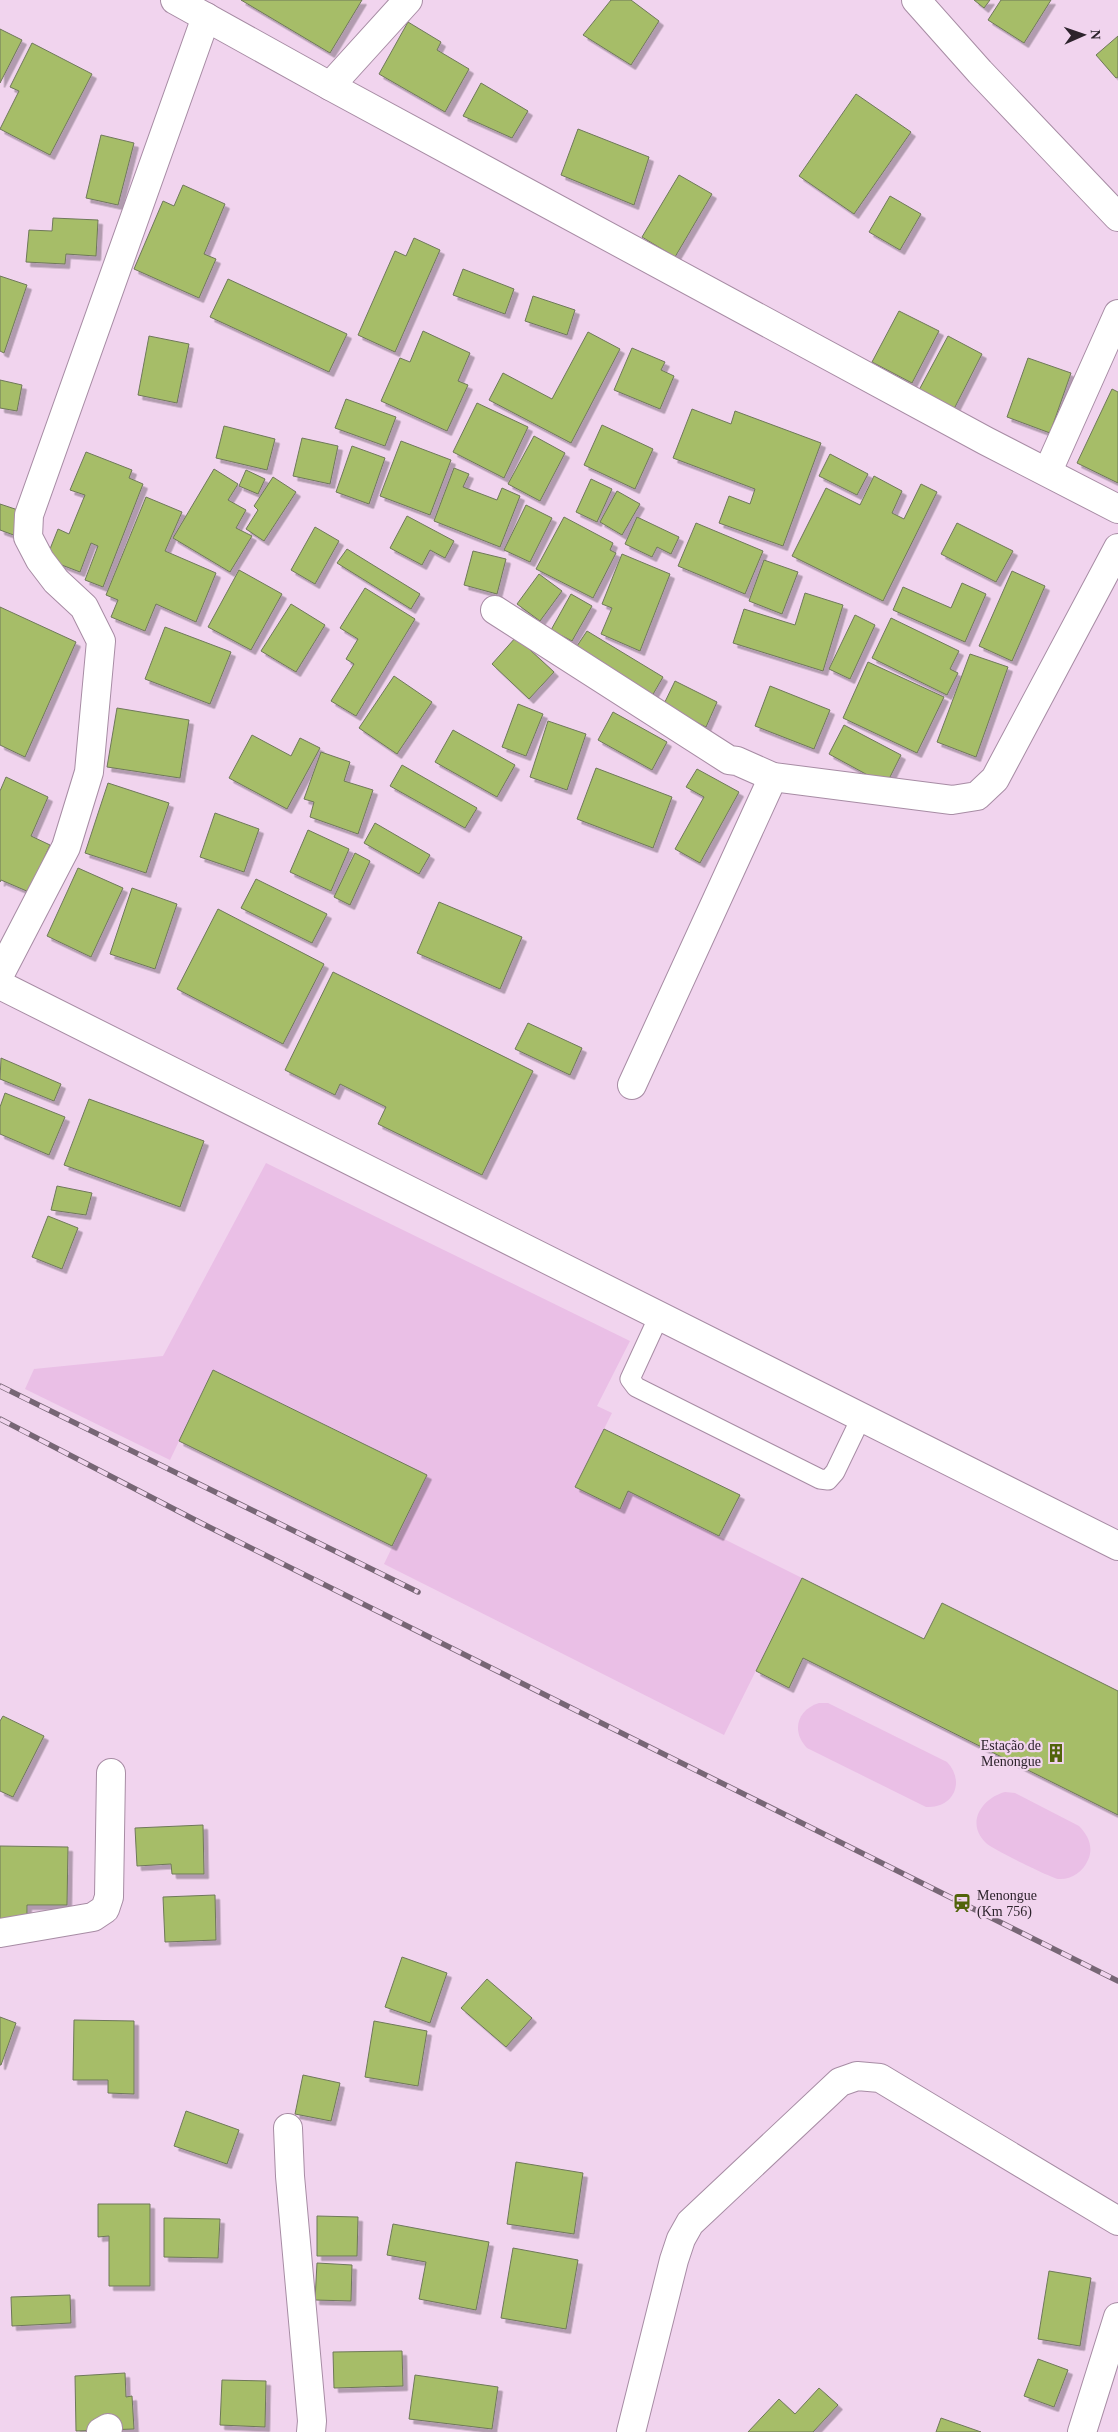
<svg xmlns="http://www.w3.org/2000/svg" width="1118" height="2432" viewBox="0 0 1118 2432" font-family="'Times New Roman',serif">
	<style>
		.green { fill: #eabfe6 }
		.building { fill: #a6bd67; stroke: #6f785a; filter: url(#shadow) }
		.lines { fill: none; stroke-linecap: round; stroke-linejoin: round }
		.service-casing { stroke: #a78ca4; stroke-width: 21 }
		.minor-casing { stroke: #a78ca4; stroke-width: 30 }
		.service { stroke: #fff; stroke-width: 19 }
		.minor { stroke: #fff; stroke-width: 28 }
		.rail-casing { stroke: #776675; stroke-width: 5.5 }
		.rail { stroke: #f1d4ee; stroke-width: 4; stroke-dasharray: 11; stroke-linecap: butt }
		.labels { text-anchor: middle; stroke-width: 4.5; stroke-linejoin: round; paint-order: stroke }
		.poi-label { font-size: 14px; fill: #2d232c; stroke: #f1d4ee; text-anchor: end }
	</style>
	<defs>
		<filter id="shadow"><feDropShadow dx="4.5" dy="4.5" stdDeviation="0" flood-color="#0004"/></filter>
	</defs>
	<rect width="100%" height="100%" fill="#f1d4ee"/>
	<!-- green -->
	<g class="green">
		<path d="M266 1163 630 1341 597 1406 612 1413 575 1487 620 1509 628 1491 802 1578 724 1735 384 1564 427 1475 213 1370 170 1460 25 1389 34 1369 163 1356Z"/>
		<path d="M819 1703H828L947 1762C966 1782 953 1809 926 1807L807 1748C791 1731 797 1710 819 1703Z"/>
		<path d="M1005 1792 1015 1793 1079 1826C1088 1835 1094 1847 1088 1860 1083 1872 1071 1880 1058 1879 1049 1877 994 1850 986 1843 965 1823 982 1798 1005 1792Z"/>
	</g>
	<!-- building -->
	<g class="building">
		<path d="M241 0H362L330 53Z"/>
		<path d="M611 0H631L659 21 631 65 583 35Z"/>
		<path d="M974 0H990L984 8Z"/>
		<path d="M1001 0H1051L1024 43 988 20Z"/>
		<path d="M408 22 441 42 437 50 469 69 445 112 379 74Z"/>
		<path d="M0 29 22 40 0 83Z"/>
		<path d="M1118 36V77L1116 78 1096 55Z"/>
		<path d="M32 43 92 74 50 155 0 129 19 91 10 87Z"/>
		<path d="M481 83 528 111 512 138 463 116Z"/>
		<path d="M856 94 911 132 854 214 799 176Z"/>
		<path d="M578 129 649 157 634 205 561 175Z"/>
		<path d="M101 135 134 143 118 205 86 198Z"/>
		<path d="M679 175 712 194 675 257 642 237Z"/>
		<path d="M183 185 225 204 204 254 216 259 199 298 134 269 163 201 174 206Z"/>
		<path d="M890 196 921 214 900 250 869 232Z"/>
		<path d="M53 218 98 220 96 256 66 254 65 264 26 262 29 230 52 231Z"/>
		<path d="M414 238 440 250 395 352 358 335 395 251 406 256Z"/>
		<path d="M463 269 514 289 505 314 453 295Z"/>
		<path d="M0 276 27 285 4 353 0 351Z"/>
		<path d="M228 279 347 334 329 372 210 317Z"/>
		<path d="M533 296 575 310 567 335 525 321Z"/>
		<path d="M899 311 939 331 912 383 872 362Z"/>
		<path d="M423 331 470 353 458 381 468 385 447 431 381 401 400 358 410 362Z"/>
		<path d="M588 332 620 349 571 443 489 400 503 373 552 399Z"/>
		<path d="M149 336 189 344 177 403 138 395Z"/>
		<path d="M948 336 982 354 954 409 919 390Z"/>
		<path d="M632 348 665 362 661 370 674 376 660 409 614 390Z"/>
		<path d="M1028 358 1071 373 1050 433 1007 417Z"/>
		<path d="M0 380 22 385 17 411 0 408Z"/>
		<path d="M1112 389 1118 392V483L1077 463Z"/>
		<path d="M346 399 396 417 385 446 335 428Z"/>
		<path d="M477 403 528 427 504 478 453 452Z"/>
		<path d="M692 409 731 424 735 411 821 443 783 546 719 523 729 496 750 504 755 489 673 458Z"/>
		<path d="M602 425 653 449 635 489 584 465Z"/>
		<path d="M224 426 275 439 267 470 216 458Z"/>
		<path d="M534 436 565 453 540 501 508 484Z"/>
		<path d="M302 438 338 446 330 484 293 476Z"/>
		<path d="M401 441 451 460 430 515 380 496Z"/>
		<path d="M352 446 385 458 369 504 336 492Z"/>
		<path d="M86 452 132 470 129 478 143 484 103 587 85 580 98 546 91 543 80 572 46 559 58 529 69 534 85 495 70 490Z"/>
		<path d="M830 454 868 474 857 495 819 476Z"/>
		<path d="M454 468 469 474 463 487 497 500 502 488 520 496 500 547 434 521Z"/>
		<path d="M214 469 238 484 228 500 246 510 236 528 252 536 230 572 173 538Z"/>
		<path d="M246 470 265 479 258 494 239 486Z"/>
		<path d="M874 476 902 491 892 513 904 519 921 484 937 492 883 601 792 556 826 488 860 505Z"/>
		<path d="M273 477 296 492 264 541 246 529 258 510 254 506Z"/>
		<path d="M591 479 612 489 597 522 576 512Z"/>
		<path d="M617 491 640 504 622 535 600 522Z"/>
		<path d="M146 497 182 512 165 551 216 573 196 622 156 604 145 631 111 617 118 600 106 595Z"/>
		<path d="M0 504 27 513 19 537 0 530Z"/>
		<path d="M526 505 552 518 530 562 504 550Z"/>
		<path d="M407 516 454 541 445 558 430 550 422 565 390 548Z"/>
		<path d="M564 517 613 543 610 550 616 553 593 598 536 569Z"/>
		<path d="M637 517 679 537 671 554 657 547 652 557 625 544Z"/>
		<path d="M696 523 763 551 745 594 678 566Z"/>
		<path d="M957 523 1013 551 996 582 941 554Z"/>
		<path d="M315 527 339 541 315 584 291 570Z"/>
		<path d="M347 549 420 594 411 609 337 563Z"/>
		<path d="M473 551 506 559 497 594 464 585Z"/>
		<path d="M622 554 670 574 640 651 601 634 612 608 602 604Z"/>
		<path d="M764 560 798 572 782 614 749 601Z"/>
		<path d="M239 570 282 594 251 650 208 627Z"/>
		<path d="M1012 571 1045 586 1012 661 979 646Z"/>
		<path d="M539 574 562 591 540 621 517 604Z"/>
		<path d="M962 583 986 594 965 642 893 610 903 587 951 608Z"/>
		<path d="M365 588 415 619 356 716 331 701 354 664 346 659 358 639 340 628Z"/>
		<path d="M805 593 843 605 823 671 733 643 744 609 795 625Z"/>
		<path d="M571 594 592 606 572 641 551 630Z"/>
		<path d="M291 604 325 625 296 672 261 651Z"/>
		<path d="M0 607 76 642 25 757 0 745Z"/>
		<path d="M855 615 875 625 850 679 829 669Z"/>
		<path d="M891 618 959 651 950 669 958 673 947 695 872 658Z"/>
		<path d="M165 627 231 652 210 704 145 679Z"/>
		<path d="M587 631 663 677 652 696 575 649Z"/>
		<path d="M516 637 554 672 529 699 492 664Z"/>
		<path d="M970 654 1008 667 976 757 937 742Z"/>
		<path d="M868 662 944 697 917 753 843 718Z"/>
		<path d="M394 676 432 702 397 754 359 728Z"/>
		<path d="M675 681 717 702 706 727 663 706Z"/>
		<path d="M770 686 830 710 814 749 755 726Z"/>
		<path d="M518 704 543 714 526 756 502 747Z"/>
		<path d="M117 708 189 720 180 778 107 767Z"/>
		<path d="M613 712 667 742 652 770 598 740Z"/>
		<path d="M548 721 586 734 567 790 530 777Z"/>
		<path d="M844 725 901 755 886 785 829 754Z"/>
		<path d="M453 730 515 765 497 797 435 762Z"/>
		<path d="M252 735 291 756 300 738 320 748 287 809 229 778Z"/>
		<path d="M321 752 350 762 344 781 373 790 358 834 310 817 314 802 304 799Z"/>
		<path d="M402 765 477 808 465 828 390 786Z"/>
		<path d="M596 768 672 797 653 848 577 819Z"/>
		<path d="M697 769 739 792 700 863 675 849 704 797 686 787Z"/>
		<path d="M6 777 48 797 31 836 50 845 29 892 1 880 0 882V791Z"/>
		<path d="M108 783 169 803 146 873 85 853Z"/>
		<path d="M215 813 259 829 244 872 200 857Z"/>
		<path d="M375 823 430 855 419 874 364 843Z"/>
		<path d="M308 830 349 849 331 891 290 872Z"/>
		<path d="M355 853 370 861 350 905 334 897Z"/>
		<path d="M78 868 123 888 91 957 47 936Z"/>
		<path d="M256 879 327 914 312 943 241 908Z"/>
		<path d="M132 888 177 904 155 969 110 954Z"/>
		<path d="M439 902 522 937 500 989 417 953Z"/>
		<path d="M218 909 324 964 283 1044 177 989Z"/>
		<path d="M333 972 533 1071 482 1175 378 1124 386 1107 340 1084 335 1095 285 1070Z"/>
		<path d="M528 1023 582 1048 570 1075 515 1049Z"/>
		<path d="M1 1058 61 1084 54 1101 0 1079Z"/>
		<path d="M5 1093 65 1117 49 1155 0 1134V1107Z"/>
		<path d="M89 1099 204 1141 180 1207 64 1165Z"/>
		<path d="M57 1186 92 1193 86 1215 51 1210Z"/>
		<path d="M48 1216 78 1228 62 1269 32 1257Z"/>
		<path d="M213 1370 427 1475 392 1546 179 1441Z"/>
		<path d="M604 1429 740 1495 719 1536 628 1491 620 1509 575 1487Z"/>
		<path d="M802 1578 924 1639 942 1603 1118 1691V1815L803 1658 789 1688 756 1671Z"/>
		<path d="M3 1716 44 1736 13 1797 0 1791V1721Z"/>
		<path d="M203 1825 204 1874H172L171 1864 137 1866 135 1828Z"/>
		<path d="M0 1846 68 1847 67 1905H27V1922H0Z"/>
		<path d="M215 1895 216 1940 165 1942 163 1897Z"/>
		<path d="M402 1957 447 1973 430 2023 385 2007Z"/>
		<path d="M487 1979 532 2018 506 2047 461 2008Z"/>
		<path d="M0 2017 16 2023 1 2065H0Z"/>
		<path d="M74 2020 134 2021V2094L108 2093V2080H73Z"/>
		<path d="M374 2021 427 2031 418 2086 365 2077Z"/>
		<path d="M303 2075 340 2083 331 2121 295 2114Z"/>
		<path d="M186 2111 239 2130 227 2164 174 2146Z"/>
		<path d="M516 2162 583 2173 574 2234 507 2224Z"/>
		<path d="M98 2204H150V2286H109V2236L98 2237Z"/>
		<path d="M317 2216 358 2217 357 2256H317Z"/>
		<path d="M164 2218 220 2219 218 2258 164 2257Z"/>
		<path d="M393 2224 489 2242 476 2310 419 2299 426 2262 387 2255Z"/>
		<path d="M513 2248 578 2260 566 2329 501 2318Z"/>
		<path d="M317 2263 352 2265 351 2301 315 2300Z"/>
		<path d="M1049 2271 1091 2278 1080 2346 1038 2339Z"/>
		<path d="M70 2295 71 2323 12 2326 11 2297Z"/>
		<path d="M402 2351 403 2386 334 2388 333 2352Z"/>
		<path d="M1038 2359 1068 2370 1054 2407 1024 2396Z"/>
		<path d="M125 2373 126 2397 132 2396 134 2429 76 2431 75 2376Z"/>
		<path d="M415 2375 498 2387 492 2429 409 2419Z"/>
		<path d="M222 2380 266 2381 265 2427 220 2425Z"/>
		<path d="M819 2388 838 2405 813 2432H748L779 2399 795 2414Z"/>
		<path d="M941 2418 981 2432H936Z"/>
	</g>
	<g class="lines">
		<!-- service casing -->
		<g class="service-casing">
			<path id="service" d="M659 1316 630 1379 636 1387 820 1479 828 1480 835 1472 861 1418"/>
		</g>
		<!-- minor casing -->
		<g class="minor-casing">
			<g id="minor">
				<path d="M175 0 330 86 986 441 1118 509"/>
				<path d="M916 0 980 72 1118 217"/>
				<path d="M330 86 408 0"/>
				<path d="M1048 471 1118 314"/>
				<path d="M495 610 729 760 737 761 773 777 952 800 977 796 995 779 1118 548"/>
				<path d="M0 974 66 847 89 772 101 641 84 607 56 581 40 560 28 537 29 515 206 17"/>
				<path d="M0 985 1118 1546"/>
				<path d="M632 1085 773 777"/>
				<path d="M0 1933 93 1917 105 1909 109 1897 111 1773"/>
				<path d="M288 2128 290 2176 312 2421 311 2432"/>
				<path d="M101 2432 108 2428"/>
				<path d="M631 2432 674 2260 681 2239 690 2223 840 2082 857 2076 880 2078 1118 2221"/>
				<path d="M1082 2432 1118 2317"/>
			</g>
		</g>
		<!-- service -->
		<use href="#service" class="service"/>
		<!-- minor -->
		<use href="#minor" class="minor"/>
		<!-- rail casing -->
		<g class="rail-casing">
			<g id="rail">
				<path d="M0 1386 418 1592"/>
				<path d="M0 1419 201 1523 1118 1981"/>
			</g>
		</g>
		<!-- rail -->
		<use href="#rail" class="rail"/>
	</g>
	<!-- icons -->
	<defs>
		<g id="building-bare" transform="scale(1.5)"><path d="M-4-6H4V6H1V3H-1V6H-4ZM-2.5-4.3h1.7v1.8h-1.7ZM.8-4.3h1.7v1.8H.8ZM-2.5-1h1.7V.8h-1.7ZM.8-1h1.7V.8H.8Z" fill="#51630a" stroke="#f1d4ee" stroke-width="2.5" paint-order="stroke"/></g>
		<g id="station-bare" transform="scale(1.5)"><path d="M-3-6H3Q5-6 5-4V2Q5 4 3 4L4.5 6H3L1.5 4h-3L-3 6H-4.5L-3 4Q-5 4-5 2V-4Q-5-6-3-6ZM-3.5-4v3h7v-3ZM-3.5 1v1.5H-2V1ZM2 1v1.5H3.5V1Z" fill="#51630a" stroke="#f1d4ee" stroke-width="2.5" paint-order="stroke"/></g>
	</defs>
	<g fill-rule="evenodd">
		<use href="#building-bare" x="1056" y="1753"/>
		<use href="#station-bare" x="962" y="1903"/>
	</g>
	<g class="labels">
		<!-- poi labels -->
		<g class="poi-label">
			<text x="1041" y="1750">Estação de<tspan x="1041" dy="16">Menongue</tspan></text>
			<text x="977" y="1900" text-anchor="start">Menongue<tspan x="977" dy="16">(Km 756)</tspan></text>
		</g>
	</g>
	<!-- north arrow -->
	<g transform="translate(1083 35) rotate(88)" stroke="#f1d4ee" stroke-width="4" paint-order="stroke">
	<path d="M0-4L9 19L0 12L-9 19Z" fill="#2d232c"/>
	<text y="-8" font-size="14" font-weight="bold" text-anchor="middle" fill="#2d232c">N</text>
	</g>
</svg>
